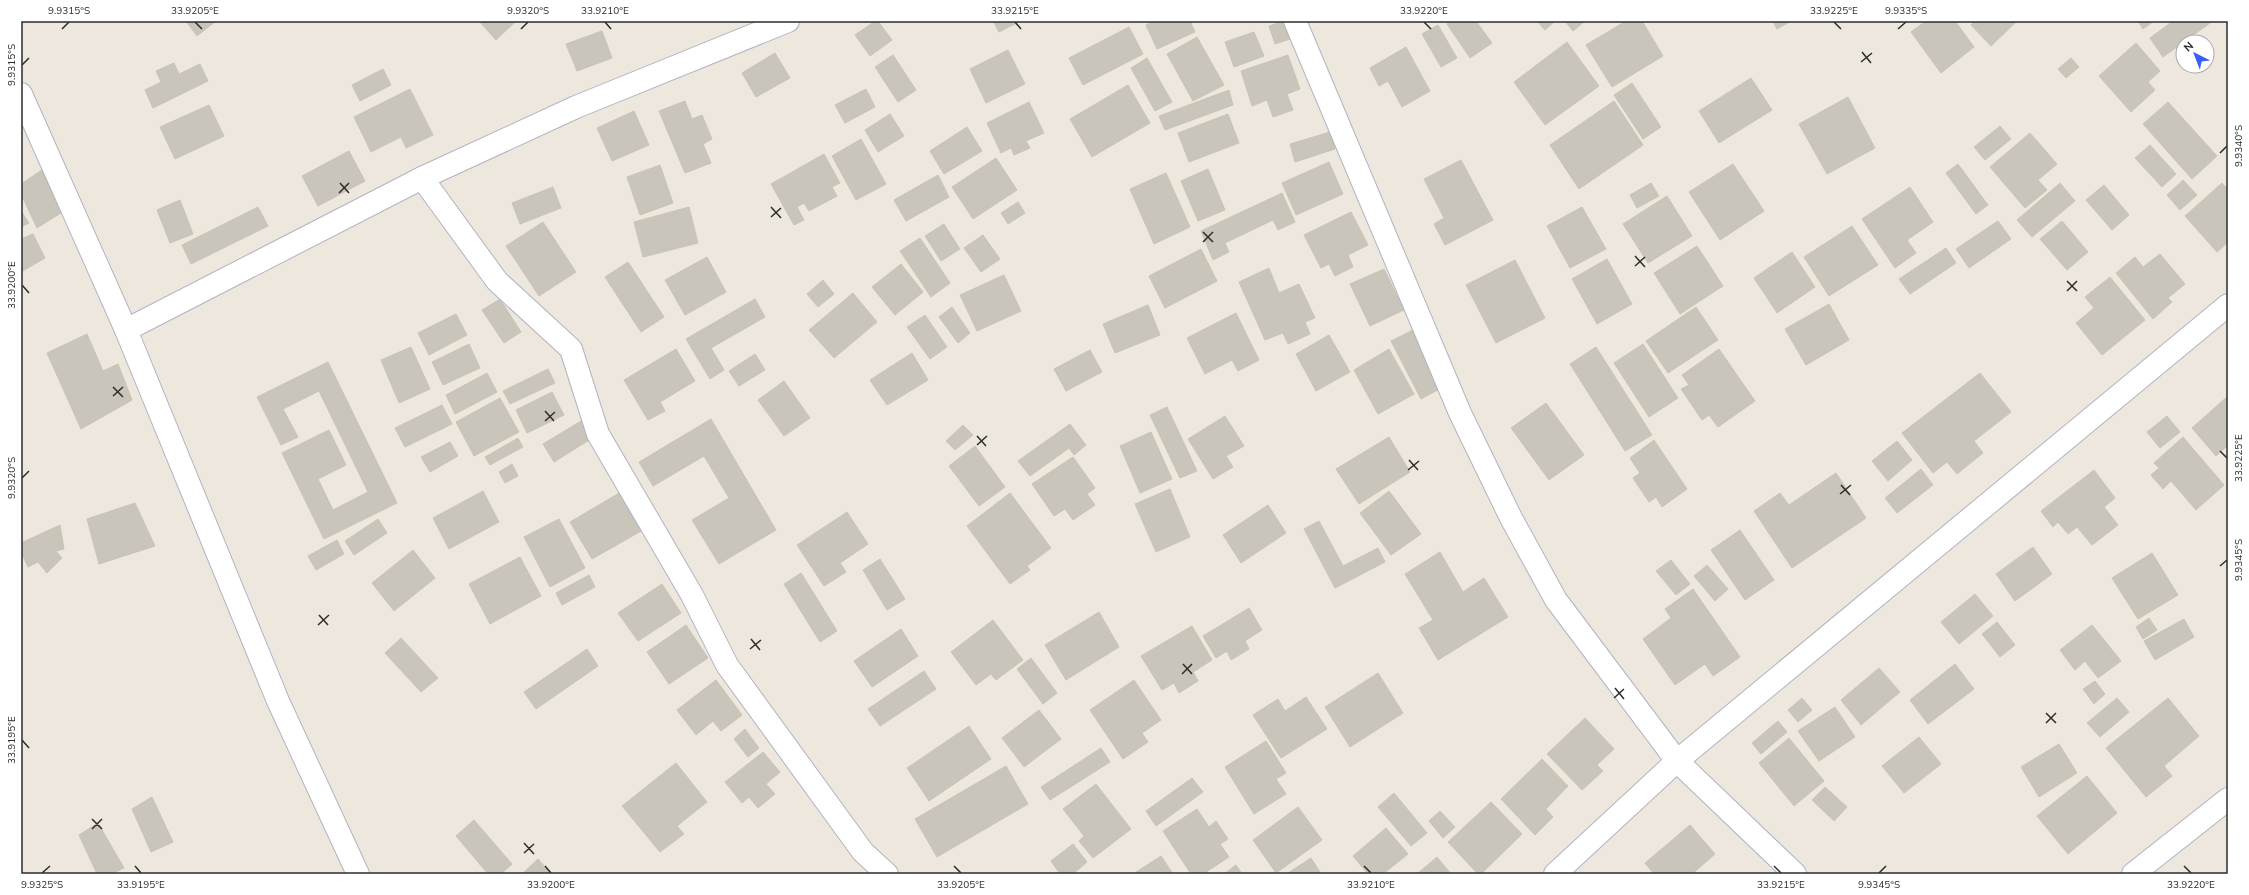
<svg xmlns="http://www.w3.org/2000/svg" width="2249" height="895" viewBox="0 0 2249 895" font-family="'Nunito Sans',sans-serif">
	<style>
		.building { fill: #c9c5bb; stroke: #cac3b6 }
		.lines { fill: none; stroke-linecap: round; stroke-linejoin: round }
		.street-casing { stroke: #b1b4c0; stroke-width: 24 }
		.street { stroke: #fff; stroke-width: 22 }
		.ticks { fill: none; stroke: #2c2c2c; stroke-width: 1.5 }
		.neatline { fill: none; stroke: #2c2c2c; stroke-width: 1.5 }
		.ticks-label { font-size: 10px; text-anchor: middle; fill: #2c2c2c }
	</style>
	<rect width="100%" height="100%" fill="#eee7dd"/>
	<!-- building -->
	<g class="building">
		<path d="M186 21H216L197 36Z"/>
		<path d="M479 21H516L496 40Z"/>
		<path d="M875 21H878L892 40 870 56 855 35Z"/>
		<path d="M993 21H1021L999 32Z"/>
		<path d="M1155 21H1190L1195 32 1157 49 1146 25Z"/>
		<path d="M1284 21H1287L1293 38 1275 44 1269 26Z"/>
		<path d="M1452 21H1476L1492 43 1470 58 1447 24Z"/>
		<path d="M1537 21H1555L1545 30Z"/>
		<path d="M1565 21H1585L1573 31Z"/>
		<path d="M1626 21H1642L1663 56 1612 87 1586 45Z"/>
		<path d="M1773 21H1791L1777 29Z"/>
		<path d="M1926 21H1955L1974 47 1941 73 1911 32Z"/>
		<path d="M1975 21H2017L1991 46 1971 25Z"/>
		<path d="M2138 21H2154L2143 29Z"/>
		<path d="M2173 21H2209L2210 23 2163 57 2150 38Z"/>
		<path d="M1438 25 1457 58 1441 67 1422 34Z"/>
		<path d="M1129 27 1143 54 1083 85 1069 58Z"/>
		<path d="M602 31 612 58 577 71 566 44Z"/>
		<path d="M1254 32 1264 56 1234 67 1225 42Z"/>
		<path d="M1197 37 1224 85 1193 101 1167 54Z"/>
		<path d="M1567 42 1599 86 1545 125 1514 82Z"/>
		<path d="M2136 43 2160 71 2148 82 2155 90 2131 112 2099 76Z"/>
		<path d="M1406 47 1430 91 1402 107 1388 81 1379 86 1370 68Z"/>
		<path d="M1008 50 1025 84 986 103 970 69Z"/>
		<path d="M775 53 790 78 756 97 742 73Z"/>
		<path d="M893 55 916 90 898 102 875 67Z"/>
		<path d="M1288 55 1300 89 1287 94 1293 110 1273 117 1267 100 1252 106 1241 71Z"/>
		<path d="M1147 58 1172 102 1155 111 1131 68Z"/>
		<path d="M2071 58 2079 67 2066 78 2058 69Z"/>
		<path d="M174 63 179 74 200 64 208 81 153 108 145 90 161 82 156 71Z"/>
		<path d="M383 69 391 85 360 101 352 85Z"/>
		<path d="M1751 78 1772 110 1719 143 1699 111Z"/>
		<path d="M1632 83 1661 127 1643 139 1614 95Z"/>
		<path d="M1128 85 1150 123 1092 157 1070 119Z"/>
		<path d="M410 89 433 135 406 148 401 137 371 152 354 117Z"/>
		<path d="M866 89 875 107 845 123 835 105Z"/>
		<path d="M1229 90 1233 105 1165 130 1159 116Z"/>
		<path d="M1848 97 1875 148 1827 174 1799 124Z"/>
		<path d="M685 101 692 119 702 115 712 139 703 144 711 163 685 173 659 111Z"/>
		<path d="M1614 101 1643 145 1579 189 1550 145Z"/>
		<path d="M1029 102 1044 133 1026 141 1030 148 1014 155 1011 148 1001 153 987 123Z"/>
		<path d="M2168 102 2217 156 2192 179 2143 124Z"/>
		<path d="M209 105 224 136 175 159 160 127Z"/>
		<path d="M634 111 649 145 612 161 597 128Z"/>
		<path d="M890 114 904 136 878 152 865 130Z"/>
		<path d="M1228 114 1239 143 1189 162 1178 133Z"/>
		<path d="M2000 126 2011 139 1985 160 1974 147Z"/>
		<path d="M967 127 982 151 944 174 930 151Z"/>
		<path d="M1330 132 1335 149 1295 162 1290 144Z"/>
		<path d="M2030 133 2057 164 2038 180 2047 190 2025 208 1990 167Z"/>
		<path d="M861 139 886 184 856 200 832 156Z"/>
		<path d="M2150 145 2176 174 2162 187 2135 158Z"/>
		<path d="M349 151 365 181 318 206 302 176Z"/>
		<path d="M824 154 840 183 832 187 837 196 809 211 804 203 797 207 804 220 794 225 771 184Z"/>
		<path d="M996 158 1017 190 973 219 952 187Z"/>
		<path d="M1461 160 1493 220 1445 245 1434 224 1444 218 1424 179Z"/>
		<path d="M1329 162 1343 194 1296 215 1282 183Z"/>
		<path d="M1733 164 1764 211 1720 240 1689 192Z"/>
		<path d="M1958 164 1988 205 1976 214 1946 173Z"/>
		<path d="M660 165 673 203 640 215 627 177Z"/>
		<path d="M45 168 64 211 37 228 21 194V184Z"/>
		<path d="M1208 169 1225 210 1198 221 1181 181Z"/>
		<path d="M1166 173 1190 227 1154 244 1130 189Z"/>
		<path d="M938 175 949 197 906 221 894 200Z"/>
		<path d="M2183 180 2197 195 2180 210 2167 195Z"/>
		<path d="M1651 183 1659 196 1637 208 1630 195Z"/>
		<path d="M2060 183 2075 201 2032 237 2017 220Z"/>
		<path d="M2222 183 2228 190V242L2217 252 2185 216Z"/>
		<path d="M2104 185 2129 215 2112 230 2086 200Z"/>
		<path d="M553 187 561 208 520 224 512 203Z"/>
		<path d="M1910 187 1933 222 1907 240 1916 253 1895 268 1862 219Z"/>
		<path d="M1282 193 1295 222 1278 230 1273 220 1225 243 1229 252 1213 260 1201 231Z"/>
		<path d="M1667 196 1692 236 1648 263 1623 224Z"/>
		<path d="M180 200 193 234 170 243 157 210Z"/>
		<path d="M1018 202 1025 213 1008 224 1001 213Z"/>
		<path d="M258 207 268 226 191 264 182 245Z"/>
		<path d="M689 207 698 243 643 257 634 222Z"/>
		<path d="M1582 207 1606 249 1570 268 1547 226Z"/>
		<path d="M21 211 29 223 21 227Z"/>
		<path d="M1351 212 1368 245 1348 255 1353 267 1335 276 1329 264 1321 268 1304 235Z"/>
		<path d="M1998 221 2011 239 1969 268 1956 249Z"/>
		<path d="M2062 221 2088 252 2067 270 2040 239Z"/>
		<path d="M543 222 576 272 539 296 506 246Z"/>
		<path d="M944 224 960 249 941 261 925 236Z"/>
		<path d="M1852 226 1878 265 1829 296 1804 257Z"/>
		<path d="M33 234 45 258 21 272V239Z"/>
		<path d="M983 235 1000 259 981 272 964 248Z"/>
		<path d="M920 238 950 283 931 297 900 251Z"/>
		<path d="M1697 246 1723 286 1680 314 1654 273Z"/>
		<path d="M1946 248 1956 263 1910 294 1899 279Z"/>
		<path d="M1201 249 1217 281 1165 308 1149 276Z"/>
		<path d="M1792 252 1815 287 1777 313 1754 278Z"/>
		<path d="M2160 254 2185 284 2168 298 2172 302 2153 319 2116 273 2135 257 2143 267Z"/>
		<path d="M707 257 726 292 685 315 665 280Z"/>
		<path d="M1607 259 1632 304 1597 324 1572 279Z"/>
		<path d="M1515 260 1545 318 1496 343 1466 285Z"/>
		<path d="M628 262 664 317 641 332 605 277Z"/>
		<path d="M901 264 923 292 895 315 872 287Z"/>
		<path d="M1269 268 1279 293 1299 284 1315 318 1305 322 1310 334 1288 344 1283 333 1265 340 1239 282Z"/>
		<path d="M1384 269 1404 310 1370 326 1350 284Z"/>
		<path d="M1004 275 1021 311 977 331 960 295Z"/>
		<path d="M2110 277 2145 320 2102 355 2076 323 2094 308 2085 297Z"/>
		<path d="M823 280 834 294 818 307 807 294Z"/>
		<path d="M853 293 877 322 834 358 809 330Z"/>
		<path d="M500 299 521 332 504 343 482 310Z"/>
		<path d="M755 299 765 317 711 348 724 370 710 379 686 339Z"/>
		<path d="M1829 304 1849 340 1806 365 1785 329Z"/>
		<path d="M1148 305 1160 335 1115 353 1103 324Z"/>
		<path d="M952 307 970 333 958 343 939 317Z"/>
		<path d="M1696 307 1718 340 1668 373 1646 341Z"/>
		<path d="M1236 313 1259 360 1238 371 1232 360 1205 374 1187 338Z"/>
		<path d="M456 314 467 335 429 355 418 333Z"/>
		<path d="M925 315 947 347 930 359 907 327Z"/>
		<path d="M1415 329 1445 386 1421 399 1391 341Z"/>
		<path d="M87 334 103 371 118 364 132 400 81 429 47 353Z"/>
		<path d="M1329 335 1350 372 1316 391 1296 354Z"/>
		<path d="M469 344 480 368 443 385 432 362Z"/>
		<path d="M1643 344 1678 398 1649 417 1614 363Z"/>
		<path d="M411 347 430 389 399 403 381 360Z"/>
		<path d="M1596 347 1652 435 1625 451 1570 364Z"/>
		<path d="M676 349 695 381 660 402 665 411 648 420 624 380Z"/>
		<path d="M1389 349 1414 394 1378 414 1354 370Z"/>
		<path d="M1719 349 1755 401 1718 427 1709 415 1702 420 1681 389 1689 385 1682 375Z"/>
		<path d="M1090 350 1102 372 1066 391 1054 369Z"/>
		<path d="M912 353 928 380 887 405 870 380Z"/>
		<path d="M755 354 765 370 739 386 729 371Z"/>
		<path d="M328 362 397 503 324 539 282 453 329 430 346 465 318 479 333 510 368 492 319 391 283 409 298 437 281 445 257 397Z"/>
		<path d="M548 369 555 383 510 404 503 391Z"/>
		<path d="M487 373 497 392 455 414 446 395Z"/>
		<path d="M1980 373 2011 412 1974 441 1983 453 1957 474 1947 462 1933 473 1902 433Z"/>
		<path d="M784 381 810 418 784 436 758 400Z"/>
		<path d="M552 392 564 415 527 433 516 410Z"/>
		<path d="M2228 396V445L2216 456 2192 428Z"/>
		<path d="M500 398 519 432 474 456 456 422Z"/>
		<path d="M1546 403 1584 455 1549 480 1511 428Z"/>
		<path d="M442 405 452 424 405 447 395 428Z"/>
		<path d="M1167 407 1197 471 1180 478 1150 415Z"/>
		<path d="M591 415 602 432 554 462 543 444Z"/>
		<path d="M1225 416 1244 446 1226 456 1233 467 1213 479 1188 439Z"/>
		<path d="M2167 416 2180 432 2160 448 2147 432Z"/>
		<path d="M711 419 776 530 719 564 692 520 729 498 704 456 653 486 639 462Z"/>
		<path d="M1070 424 1086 445 1074 455 1069 448 1030 476 1018 461Z"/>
		<path d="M963 425 973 435 955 450 946 441Z"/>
		<path d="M1151 432 1172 479 1140 493 1120 446Z"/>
		<path d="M1389 437 1410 472 1359 504 1336 469Z"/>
		<path d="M2183 437 2224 485 2196 510 2171 481 2163 489 2151 475 2159 468 2154 463Z"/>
		<path d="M518 438 523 447 490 465 485 457Z"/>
		<path d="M1654 440 1687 489 1662 507 1656 497 1649 502 1633 478 1640 473 1630 458Z"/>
		<path d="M1897 441 1912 460 1888 481 1872 461Z"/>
		<path d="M450 442 458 456 430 472 421 457Z"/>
		<path d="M975 446 1005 487 979 506 949 466Z"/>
		<path d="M1073 457 1095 488 1087 494 1095 505 1073 520 1065 509 1054 516 1032 484Z"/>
		<path d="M512 464 518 476 505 483 499 472Z"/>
		<path d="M1921 469 1933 485 1897 513 1885 498Z"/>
		<path d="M2094 470 2115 498 2104 507 2118 525 2092 545 2077 527 2068 534 2058 522 2053 527 2041 511Z"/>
		<path d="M1836 473 1866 518 1792 568 1754 511 1780 493 1789 505Z"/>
		<path d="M1170 489 1190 537 1156 552 1135 504Z"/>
		<path d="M483 491 499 522 449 549 433 518Z"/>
		<path d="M1389 491 1421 534 1391 555 1360 513Z"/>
		<path d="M621 492 643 530 592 559 570 522Z"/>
		<path d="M1010 493 1051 548 1027 566 1030 570 1010 584 967 526Z"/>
		<path d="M135 503 155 546 99 564 87 519Z"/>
		<path d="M1268 505 1286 533 1241 563 1223 535Z"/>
		<path d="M847 512 868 544 840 563 846 572 824 586 797 545Z"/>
		<path d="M378 519 387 533 354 555 345 541Z"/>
		<path d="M559 519 585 568 550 587 524 537Z"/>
		<path d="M1319 521 1343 566 1378 548 1385 562 1335 588 1304 529Z"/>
		<path d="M60 525 64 549 56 551 62 558 47 573 38 562 28 567 21 552V543Z"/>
		<path d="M1740 530 1774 580 1745 600 1711 550Z"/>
		<path d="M337 540 344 554 316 570 308 556Z"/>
		<path d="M2033 547 2052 574 2015 601 1996 574Z"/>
		<path d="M413 550 435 578 394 611 372 583Z"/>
		<path d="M1440 552 1463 592 1484 578 1508 617 1438 660 1419 628 1433 620 1405 574Z"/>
		<path d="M2152 553 2178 595 2138 619 2112 578Z"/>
		<path d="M520 557 541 596 490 624 469 584Z"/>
		<path d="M880 559 905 599 887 610 863 570Z"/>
		<path d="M1671 560 1690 584 1676 595 1656 571Z"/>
		<path d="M1707 565 1728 589 1715 601 1694 576Z"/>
		<path d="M801 573 837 631 820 642 784 584Z"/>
		<path d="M589 575 595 587 562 605 556 593Z"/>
		<path d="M662 584 681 613 638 641 618 613Z"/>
		<path d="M1693 589 1740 657 1713 676 1705 664 1675 685 1643 639 1671 618 1665 609Z"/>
		<path d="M1975 594 1993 616 1959 644 1941 622Z"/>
		<path d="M1249 608 1262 630 1245 641 1249 649 1231 660 1227 651 1216 658 1203 636Z"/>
		<path d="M1099 612 1119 647 1066 680 1045 645Z"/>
		<path d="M2149 618 2157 630 2143 639 2136 627Z"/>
		<path d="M2184 619 2194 637 2155 660 2144 641Z"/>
		<path d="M993 620 1023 660 996 680 991 674 976 685 951 652Z"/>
		<path d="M1997 622 2015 645 2000 657 1982 634Z"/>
		<path d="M686 625 708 658 669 684 647 652Z"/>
		<path d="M2092 625 2121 661 2098 678 2085 661 2075 670 2060 650Z"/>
		<path d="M1192 626 1212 660 1193 672 1198 681 1179 693 1174 683 1162 690 1141 656Z"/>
		<path d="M901 629 918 656 872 687 854 661Z"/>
		<path d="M401 638 438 678 421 692 385 653Z"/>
		<path d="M587 649 598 666 536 709 524 692Z"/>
		<path d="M1031 658 1057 693 1043 704 1017 669Z"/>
		<path d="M1955 664 1974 689 1928 724 1910 700Z"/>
		<path d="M1879 668 1900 692 1861 725 1841 700Z"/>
		<path d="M924 671 936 689 880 726 868 709Z"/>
		<path d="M1378 673 1403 713 1350 747 1325 707Z"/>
		<path d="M716 680 742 715 721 731 713 721 696 735 677 710Z"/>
		<path d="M1134 680 1161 720 1142 733 1148 742 1123 759 1090 710Z"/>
		<path d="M2095 681 2105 694 2094 704 2083 689Z"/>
		<path d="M1306 697 1327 729 1281 758 1253 715 1278 699 1285 711Z"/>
		<path d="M1802 698 1812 710 1798 722 1788 710Z"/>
		<path d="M2117 698 2129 712 2100 737 2087 723Z"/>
		<path d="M2168 698 2199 736 2164 766 2172 776 2146 797 2106 748Z"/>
		<path d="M1835 707 1855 737 1819 761 1798 731Z"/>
		<path d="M1039 710 1061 739 1024 767 1002 738Z"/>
		<path d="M1585 718 1614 749 1597 765 1603 771 1582 790 1547 754Z"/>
		<path d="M1778 721 1787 732 1761 754 1752 743Z"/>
		<path d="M969 726 991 759 929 801 907 768Z"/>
		<path d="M745 729 759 748 748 757 734 739Z"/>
		<path d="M1919 737 1941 764 1904 793 1882 766Z"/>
		<path d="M1789 738 1824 781 1794 806 1759 763Z"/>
		<path d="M1266 741 1286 773 1276 779 1286 794 1254 814 1225 767Z"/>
		<path d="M2059 744 2077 773 2039 797 2021 767Z"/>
		<path d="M1101 748 1110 762 1050 800 1041 787Z"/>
		<path d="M763 752 780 772 766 784 775 794 758 808 749 797 742 803 725 782Z"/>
		<path d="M1542 759 1568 786 1546 809 1553 817 1535 835 1501 799Z"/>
		<path d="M676 763 707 802 677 826 684 834 660 852 622 806Z"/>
		<path d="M1006 766 1028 804 937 857 915 819Z"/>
		<path d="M2087 776 2117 813 2068 854 2037 816Z"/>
		<path d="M1192 778 1203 792 1156 826 1146 811Z"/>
		<path d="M1096 784 1131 829 1093 858 1079 841 1084 836 1063 809Z"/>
		<path d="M1825 787 1847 807 1834 821 1812 800Z"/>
		<path d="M1394 793 1427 833 1411 846 1378 807Z"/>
		<path d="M152 797 173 842 151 852 132 809Z"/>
		<path d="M1491 802 1522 834 1481 874H1478L1448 842Z"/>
		<path d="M1298 807 1322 840 1276 873 1253 840Z"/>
		<path d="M1197 809 1209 827 1216 821 1228 839 1220 844 1229 857 1203 874H1191L1163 831Z"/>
		<path d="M1440 811 1455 827 1443 838 1429 821Z"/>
		<path d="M474 820 512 864 501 874H488L456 836Z"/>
		<path d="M98 823 124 868 111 874H97L79 835Z"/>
		<path d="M1690 825 1715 854 1692 874H1654L1645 863Z"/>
		<path d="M1386 828 1408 854 1383 874H1368L1353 856Z"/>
		<path d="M1073 844 1087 862 1073 874H1060L1051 861Z"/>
		<path d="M1161 856 1173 874H1133Z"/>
		<path d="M1437 857 1451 874H1417Z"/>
		<path d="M1311 858 1320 872 1289 874 1288 873Z"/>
		<path d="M538 859 551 874H522Z"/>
		<path d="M1236 865 1242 874H1224Z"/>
	</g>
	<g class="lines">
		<!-- street casing -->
		<g class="street-casing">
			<g id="street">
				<path d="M1295 21 1460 413 1511 518 1556 600 1677 761 1795 874"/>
				<path d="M21 94 126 330 278 701 358 874"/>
				<path d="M422 178 497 281 571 349 598 434 692 595 727 665 863 852 887 874"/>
				<path d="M126 330 422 178 576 107 788 21"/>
				<path d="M1555 874 1677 761 2228 305"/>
				<path d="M2133 874 2228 799"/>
			</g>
		</g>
		<!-- street -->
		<use href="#street" class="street"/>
	</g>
	<!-- ticks -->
	<path class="ticks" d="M195 22 202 29M605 22 611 29M1015 22 1021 29M1424 22 1431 29M1834 22 1841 29M62 29 69 22M521 29 528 22M1898 29 1906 22M1862 52 1871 63M1861 62 1872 53M22 65 29 58M2220 153 2227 146M340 183 349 193M339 193 349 183M771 207 781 218M771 217 781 208M1203 232 1213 242M1203 242 1213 232M1635 256 1645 267M1635 266 1645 257M2067 281 2077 291M22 285 29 293M2067 291 2077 281M113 387 123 397M113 396 123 387M545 411 554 421M545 421 555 412M977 436 986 446M977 445 987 436M2220 451 2227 458M1409 460 1418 470M1408 470 1419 461M22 478 29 471M1841 485 1850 495M1840 494 1851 485M2220 566 2227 560M319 615 328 625M318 625 329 615M751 639 760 650M750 649 761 640M1183 664 1192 674M1182 674 1192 664M1615 688 1624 699M1614 698 1624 689M2046 713 2056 723M2046 723 2056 713M22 740 29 748M92 819 102 829M92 829 102 819M524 843 534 854M524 853 534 844M135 866 141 873M545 866 551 873M954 866 961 873M1364 866 1371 873M1774 866 1781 873M2184 866 2191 873M42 873 50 866M1879 873 1886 866"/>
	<!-- border -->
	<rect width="2249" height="895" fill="none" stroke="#ffffff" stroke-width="44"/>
	<!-- north arrow -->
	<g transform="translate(2195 54) rotate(318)"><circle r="19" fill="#ffffff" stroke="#ababab"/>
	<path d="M0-3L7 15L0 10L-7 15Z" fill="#395eff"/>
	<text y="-6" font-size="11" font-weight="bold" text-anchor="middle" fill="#2c2c2c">N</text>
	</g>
	<rect x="22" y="22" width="2205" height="851" class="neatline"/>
	<g class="ticks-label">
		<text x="69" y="14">9.9315°S</text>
		<text x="195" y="14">33.9205°E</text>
		<text x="528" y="14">9.9320°S</text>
		<text x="605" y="14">33.9210°E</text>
		<text x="1015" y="14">33.9215°E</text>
		<text x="1424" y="14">33.9220°E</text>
		<text x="1834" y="14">33.9225°E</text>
		<text x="1906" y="14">9.9335°S</text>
		<text transform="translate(11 65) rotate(-90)" y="4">9.9315°S</text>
		<text transform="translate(2238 146) rotate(-90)" y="4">9.9340°S</text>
		<text transform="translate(11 285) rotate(-90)" y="4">33.9200°E</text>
		<text transform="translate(2238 458) rotate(-90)" y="4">33.9225°E</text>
		<text transform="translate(11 478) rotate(-90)" y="4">9.9320°S</text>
		<text transform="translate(2238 560) rotate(-90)" y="4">9.9345°S</text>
		<text transform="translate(11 740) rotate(-90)" y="4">33.9195°E</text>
		<text x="42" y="888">9.9325°S</text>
		<text x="141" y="888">33.9195°E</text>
		<text x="551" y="888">33.9200°E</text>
		<text x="961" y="888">33.9205°E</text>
		<text x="1371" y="888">33.9210°E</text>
		<text x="1781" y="888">33.9215°E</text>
		<text x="1879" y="888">9.9345°S</text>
		<text x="2191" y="888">33.9220°E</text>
	</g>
</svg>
